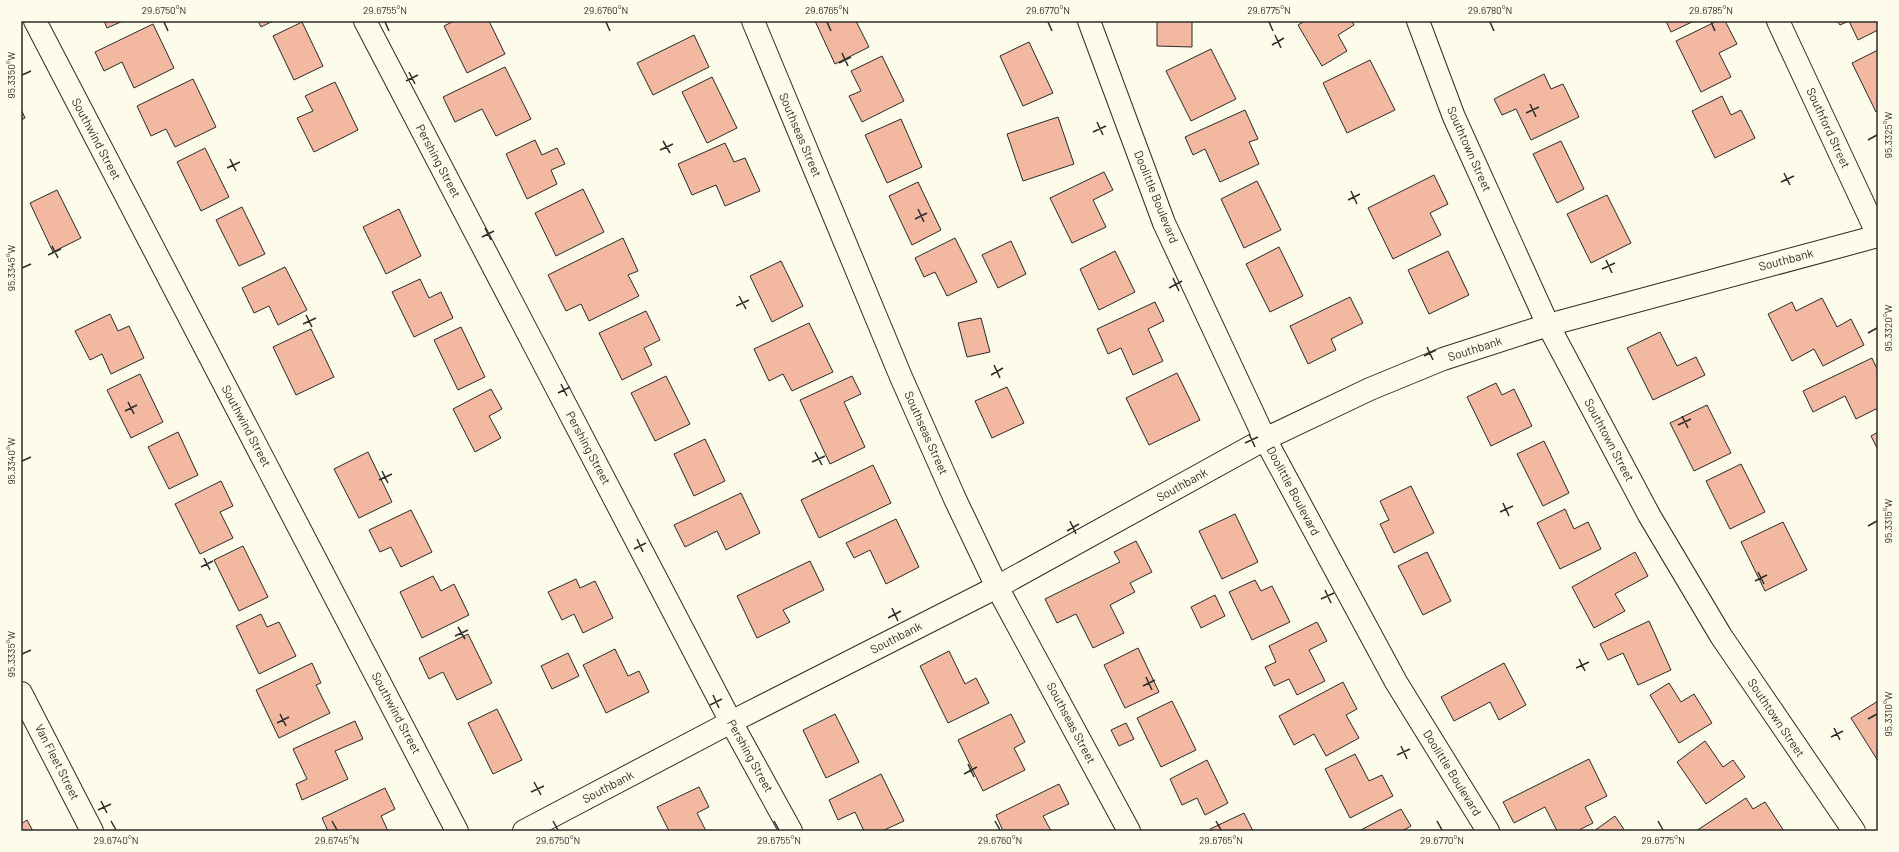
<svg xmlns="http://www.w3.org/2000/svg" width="1899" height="852" viewBox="0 0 1899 852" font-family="Barlow,sans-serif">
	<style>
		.building { fill: #f2b8a0; stroke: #2b2b2b }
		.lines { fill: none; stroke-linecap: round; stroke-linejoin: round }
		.minor-casing { stroke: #2b2b2b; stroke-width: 24 }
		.minor { stroke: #fdfbea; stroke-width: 22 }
		.ticks { fill: none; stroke: #2b2b2b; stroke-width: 1.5 }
		.labels { text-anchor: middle; stroke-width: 3; stroke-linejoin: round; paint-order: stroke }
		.street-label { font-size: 12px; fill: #2b2b2b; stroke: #fdfbea }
		.neatline { fill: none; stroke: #2b2b2b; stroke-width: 1.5 }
		.ticks-label { font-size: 10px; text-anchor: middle; fill: #2b2b2b }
	</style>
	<rect width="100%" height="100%" fill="#fdfbea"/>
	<!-- building -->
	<g class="building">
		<path d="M104 21H123L107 28Z"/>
		<path d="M258 21H273L261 27Z"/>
		<path d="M454 21H489L505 54 467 73 444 26Z"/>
		<path d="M815 21H856L869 47 835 64Z"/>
		<path d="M1157 21H1192V47L1157 46Z"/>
		<path d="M1305 21H1352L1354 25 1338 35 1347 51 1322 66 1298 25Z"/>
		<path d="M1666 21H1694L1671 32Z"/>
		<path d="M1717 21H1725L1737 44 1719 53 1731 77 1701 92 1676 41Z"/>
		<path d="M1837 21H1878V30L1858 40 1849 21 1840 25Z"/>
		<path d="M302 22 323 66 294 80 273 36Z"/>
		<path d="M153 24 174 68 134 88 122 62 104 71 95 52Z"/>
		<path d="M694 35 709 67 653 95 637 63Z"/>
		<path d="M1029 42 1053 93 1023 106 1000 56Z"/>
		<path d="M1211 49 1236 99 1191 121 1166 71Z"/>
		<path d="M1878 50V111L1876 112 1852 63Z"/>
		<path d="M882 56 904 101 862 122 849 96 861 91 851 71Z"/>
		<path d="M1370 60 1395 110 1347 133 1323 83Z"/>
		<path d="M505 67 531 119 496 136 482 109 455 122 443 97Z"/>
		<path d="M1544 74 1551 89 1563 84 1579 117 1531 140 1516 109 1502 115 1494 99Z"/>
		<path d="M712 77 737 128 707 143 682 92Z"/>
		<path d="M193 79 216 127 175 147 166 129 151 136 137 106Z"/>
		<path d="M335 82 358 130 314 152 297 118 313 111 305 96Z"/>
		<path d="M1722 96 1731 115 1741 110 1755 138 1715 158 1692 111Z"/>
		<path d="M21 109 25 118 21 120Z"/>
		<path d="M1245 110 1258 139 1249 142 1259 164 1220 182 1205 149 1193 155 1185 137Z"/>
		<path d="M1058 117 1074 164 1023 181 1007 134Z"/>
		<path d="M901 119 922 167 887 183 865 135Z"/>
		<path d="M535 140 542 155 557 148 565 164 551 170 557 184 527 199 506 154Z"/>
		<path d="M1561 141 1584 189 1557 203 1533 154Z"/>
		<path d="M725 143 734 162 745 158 760 191 725 206 716 185 692 195 678 164Z"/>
		<path d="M205 148 229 197 201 211 177 162Z"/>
		<path d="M1104 172 1113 190 1093 200 1106 227 1072 243 1050 198Z"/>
		<path d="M1434 175 1448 204 1430 213 1441 235 1393 259 1368 208Z"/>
		<path d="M1257 181 1281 230 1244 248 1221 199Z"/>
		<path d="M918 182 941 230 912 245 889 196Z"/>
		<path d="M583 189 604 232 556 256 535 213Z"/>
		<path d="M57 190 81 238 53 252 30 203Z"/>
		<path d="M1607 195 1631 243 1591 263 1567 214Z"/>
		<path d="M242 207 265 254 239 266 216 220Z"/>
		<path d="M399 209 421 256 386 274 363 227Z"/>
		<path d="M623 238 638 271 628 275 639 296 589 321 581 304 566 311 548 275Z"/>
		<path d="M955 238 977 282 947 296 935 272 924 277 915 258Z"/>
		<path d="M1011 241 1026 274 998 288 982 255Z"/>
		<path d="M1279 247 1303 296 1270 312 1246 264Z"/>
		<path d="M1115 251 1135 292 1099 310 1080 269Z"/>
		<path d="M1448 251 1469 295 1429 314 1408 270Z"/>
		<path d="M781 261 803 306 772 322 750 276Z"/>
		<path d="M285 267 307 310 278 325 269 306 254 313 242 288Z"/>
		<path d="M420 279 429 298 441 292 453 318 414 337 392 292Z"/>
		<path d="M1350 297 1363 323 1331 339 1336 350 1308 364 1290 326Z"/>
		<path d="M1822 298 1837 327 1851 319 1864 345 1823 366 1814 349 1792 361 1768 314 1792 302 1796 311Z"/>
		<path d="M1155 302 1164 321 1148 329 1163 361 1133 375 1121 348 1108 354 1097 329Z"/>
		<path d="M646 311 660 340 644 348 652 365 622 380 599 333Z"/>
		<path d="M110 314 118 331 129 326 144 358 111 374 102 354 90 360 75 331Z"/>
		<path d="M981 318 990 352 967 357 958 323Z"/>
		<path d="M809 323 833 372 792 391 783 374 769 381 754 349Z"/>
		<path d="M461 327 485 377 458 390 434 340Z"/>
		<path d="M311 329 334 377 296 395 273 347Z"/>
		<path d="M1660 332 1677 366 1696 357 1705 375 1653 400 1627 348Z"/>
		<path d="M1872 358 1878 371V408L1856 419 1845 396 1813 412 1803 391Z"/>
		<path d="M1177 373 1200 420 1149 445 1126 398Z"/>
		<path d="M140 374 163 422 131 438 107 390Z"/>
		<path d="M666 376 690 424 655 441 631 393Z"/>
		<path d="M852 376 861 394 844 402 865 447 830 464 800 400Z"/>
		<path d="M1496 383 1502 395 1514 389 1532 426 1491 446 1467 397Z"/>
		<path d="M1007 387 1024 423 992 438 975 401Z"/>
		<path d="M491 389 502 409 489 416 501 438 475 452 453 409Z"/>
		<path d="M1707 405 1731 453 1694 471 1670 423Z"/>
		<path d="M178 432 198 475 169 489 148 447Z"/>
		<path d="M1878 432V450L1871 436Z"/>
		<path d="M705 439 725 481 694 496 674 454Z"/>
		<path d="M1544 441 1569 493 1543 506 1517 454Z"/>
		<path d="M368 452 392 502 359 518 334 469Z"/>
		<path d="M1741 464 1765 512 1730 529 1706 481Z"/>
		<path d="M873 465 891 503 819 538 801 500Z"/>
		<path d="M221 481 233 506 220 512 233 538 200 554 175 504Z"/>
		<path d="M1411 486 1434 533 1394 553 1380 524 1389 520 1380 501Z"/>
		<path d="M741 493 760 533 726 550 717 531 685 547 674 525Z"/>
		<path d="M1565 509 1574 529 1588 522 1601 549 1560 569 1537 523Z"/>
		<path d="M411 510 432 552 401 567 391 547 380 552 369 530Z"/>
		<path d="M1235 514 1258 562 1222 579 1199 531Z"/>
		<path d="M896 519 919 567 886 584 870 550 854 558 846 543Z"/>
		<path d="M1783 522 1807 570 1765 591 1741 542Z"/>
		<path d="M1136 541 1152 572 1130 583 1135 592 1110 605 1124 633 1093 648 1076 614 1057 623 1045 599 1120 562 1114 552Z"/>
		<path d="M243 546 268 597 239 611 214 560Z"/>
		<path d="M1427 552 1451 601 1423 615 1398 566Z"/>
		<path d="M1635 552 1648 576 1615 594 1625 611 1594 628 1572 587Z"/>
		<path d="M810 561 824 590 783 610 790 622 757 638 737 596Z"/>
		<path d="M433 576 441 591 454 584 469 615 422 638 400 592Z"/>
		<path d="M576 579 580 588 595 581 613 618 583 633 574 614 562 620 548 592Z"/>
		<path d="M1255 580 1261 591 1272 586 1290 622 1252 640 1229 592Z"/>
		<path d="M1215 595 1225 616 1201 628 1191 607Z"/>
		<path d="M261 614 267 627 279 622 296 656 259 674 236 626Z"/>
		<path d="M1649 621 1671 670 1638 685 1623 653 1608 660 1600 644Z"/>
		<path d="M1317 622 1327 641 1309 650 1325 681 1297 695 1289 679 1274 686 1265 667 1276 662 1269 646Z"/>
		<path d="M468 634 492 683 457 700 443 672 429 679 419 658Z"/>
		<path d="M1138 648 1159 692 1125 708 1104 665Z"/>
		<path d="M615 649 628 676 639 671 649 692 606 713 583 665Z"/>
		<path d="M949 651 965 684 976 678 989 703 948 723 920 666Z"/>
		<path d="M568 653 579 676 552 689 541 666Z"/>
		<path d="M312 663 321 683 316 685 330 713 279 738 256 690Z"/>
		<path d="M1504 663 1526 705 1499 720 1490 702 1454 721 1441 697Z"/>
		<path d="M1343 682 1357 709 1346 715 1359 738 1326 756 1314 734 1294 745 1279 716Z"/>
		<path d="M1669 683 1681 702 1694 694 1712 723 1679 743 1650 695Z"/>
		<path d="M1172 701 1196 750 1161 767 1137 718Z"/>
		<path d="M1878 701V761L1851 718Z"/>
		<path d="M497 709 522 760 493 774 468 723Z"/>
		<path d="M835 714 859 762 826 778 803 730Z"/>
		<path d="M1011 714 1025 742 1014 748 1025 770 983 791 958 740Z"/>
		<path d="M355 721 363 739 335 751 348 779 302 800 296 784 307 779 293 749Z"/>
		<path d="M1126 723 1134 739 1119 746 1111 730Z"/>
		<path d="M1705 741 1723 767 1733 760 1745 777 1706 804 1677 762Z"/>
		<path d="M1355 754 1369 781 1382 775 1393 796 1350 818 1325 769Z"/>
		<path d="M1589 759 1607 796 1585 807 1593 823 1577 831H1557L1545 807 1514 823 1503 802Z"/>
		<path d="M1207 760 1228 803 1205 815 1197 798 1182 805 1170 779Z"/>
		<path d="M881 774 904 821 882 831H864L855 812 838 820 829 800Z"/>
		<path d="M1059 784 1069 804 1043 816 1051 831H1003L996 815Z"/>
		<path d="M699 787 709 807 697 813 706 831H669L657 807Z"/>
		<path d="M385 788 395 809 381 816 388 831H328L322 818Z"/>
		<path d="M1746 798 1753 809 1765 802 1784 831H1696Z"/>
		<path d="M1401 809 1411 826 1402 831H1359Z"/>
		<path d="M1244 813 1253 831H1211L1210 829Z"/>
		<path d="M1615 816 1625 831H1594Z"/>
		<path d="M27 820 33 831H21V824Z"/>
	</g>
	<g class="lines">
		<!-- minor casing -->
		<g class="minor-casing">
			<g id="minor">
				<path d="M35 21 457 831"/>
				<path d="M365 21 731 722 791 831"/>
				<path d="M753 21 901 377 955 499 997 587 1129 831"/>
				<path d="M1089 21 1164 223 1265 439 1396 682 1488 831"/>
				<path d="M1418 21 1454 117 1548 325 1649 515 1721 636 1854 831"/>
				<path d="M1778 21 1878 235"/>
				<path d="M21 693 92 831"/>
				<path d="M524 831 731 722 997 587 1265 439 1370 389 1443 359 1548 325 1878 236"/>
			</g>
		</g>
		<!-- minor -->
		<use href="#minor" class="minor"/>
	</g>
	<!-- ticks -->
	<path class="ticks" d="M164 22 168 31M385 22 389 31M606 22 610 31M827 22 831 31M1048 22 1052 31M1269 22 1273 31M1490 22 1494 31M1711 22 1715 31M1275 35 1281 48M1272 45 1284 38M842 53 848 66M839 63 851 57M409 72 415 84M22 75 31 71M406 81 418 75M1530 104 1536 117M1526 113 1539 107M1097 122 1103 135M1093 132 1106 126M1868 140 1877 135M663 141 670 153M660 150 673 144M230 159 236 171M227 168 240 162M1784 173 1790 185M1781 182 1794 176M1351 191 1357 204M1348 200 1360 194M918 209 924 222M915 219 927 213M485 228 491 240M482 237 494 231M52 246 58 258M48 255 61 249M1606 260 1612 273M22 268 31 264M1602 269 1615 263M1173 278 1179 291M1169 288 1182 281M739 296 746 309M736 306 749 300M306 315 312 327M303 324 316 318M1868 333 1877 328M1427 347 1433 360M1424 356 1436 350M994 365 1000 378M991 375 1003 368M561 384 567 396M558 393 570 387M128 402 134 414M125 411 137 405M1682 416 1688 428M1678 425 1691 419M1249 434 1255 447M1245 443 1258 437M815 452 822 465M22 461 31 457M812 462 825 456M382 471 388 483M379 480 392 474M1503 503 1509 516M1500 512 1513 506M1070 521 1076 534M1868 526 1877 521M1067 531 1079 524M637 539 643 552M634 549 646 543M204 558 210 570M201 567 213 561M1758 572 1764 584M1755 581 1767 575M1325 590 1331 603M1321 599 1334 593M892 608 898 621M888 618 901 611M458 627 465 639M455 636 468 630M22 654 31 650M1579 659 1585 671M1576 668 1589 662M1146 677 1152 690M1143 686 1155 680M713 695 719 708M710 705 722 699M280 714 286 726M1868 719 1877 714M277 723 289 717M1834 728 1840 740M1831 737 1843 731M1401 746 1407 759M1397 755 1410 749M968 764 974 777M964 774 977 767M534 782 541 795M531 792 544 786M101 801 107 813M98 810 111 804M111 821 116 830M332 821 337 830M553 821 558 830M774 821 779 830M995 821 1000 830M1216 821 1221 830M1437 821 1442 830M1658 821 1663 830"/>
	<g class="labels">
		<!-- street labels -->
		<g class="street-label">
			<text transform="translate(1828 128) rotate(65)" y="4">Southford Street</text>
			<text transform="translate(800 135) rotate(67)" y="4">Southseas Street</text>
			<text transform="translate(96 139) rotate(62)" y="4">Southwind Street</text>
			<text transform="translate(1469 149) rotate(66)" y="4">Southtown Street</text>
			<text transform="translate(438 161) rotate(62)" y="4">Pershing Street</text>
			<text transform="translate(1156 197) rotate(68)" y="4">Doolittle Boulevard</text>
			<text transform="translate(1786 260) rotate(-15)" y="4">Southbank</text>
			<text transform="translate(1475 349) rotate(-18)" y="4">Southbank</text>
			<text transform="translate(246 426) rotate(62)" y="4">Southwind Street</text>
			<text transform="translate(926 433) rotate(66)" y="4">Southseas Street</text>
			<text transform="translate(1609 440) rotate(62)" y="4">Southtown Street</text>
			<text transform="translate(588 448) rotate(62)" y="4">Pershing Street</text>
			<text transform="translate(1182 485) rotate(-29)" y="4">Southbank</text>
			<text transform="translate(1293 491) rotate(62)" y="4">Doolittle Boulevard</text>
			<text transform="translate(896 638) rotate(-27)" y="4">Southbank</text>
			<text transform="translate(396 713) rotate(62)" y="4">Southwind Street</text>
			<text transform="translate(1776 718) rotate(56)" y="4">Southtown Street</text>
			<text transform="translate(1071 723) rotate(62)" y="4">Southseas Street</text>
			<text transform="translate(750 756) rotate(61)" y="4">Pershing Street</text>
			<text transform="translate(57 762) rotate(63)" y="4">Van Fleet Street</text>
			<text transform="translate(1452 773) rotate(58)" y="4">Doolittle Boulevard</text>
			<text transform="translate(608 787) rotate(-28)" y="4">Southbank</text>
		</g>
	</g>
	<!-- border -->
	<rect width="1899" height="852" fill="none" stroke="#fdfbea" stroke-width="44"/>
	<rect x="22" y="22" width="1855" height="808" class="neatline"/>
	<g class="ticks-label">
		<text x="164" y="14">29.6750°N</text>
		<text x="385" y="14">29.6755°N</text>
		<text x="606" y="14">29.6760°N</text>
		<text x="827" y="14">29.6765°N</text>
		<text x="1048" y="14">29.6770°N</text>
		<text x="1269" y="14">29.6775°N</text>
		<text x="1490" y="14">29.6780°N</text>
		<text x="1711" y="14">29.6785°N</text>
		<text transform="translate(11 75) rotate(-90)" y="4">95.3350°W</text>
		<text transform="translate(1888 135) rotate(-90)" y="4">95.3325°W</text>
		<text transform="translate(11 268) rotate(-90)" y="4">95.3345°W</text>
		<text transform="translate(1888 328) rotate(-90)" y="4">95.3320°W</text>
		<text transform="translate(11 461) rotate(-90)" y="4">95.3340°W</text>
		<text transform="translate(1888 521) rotate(-90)" y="4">95.3315°W</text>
		<text transform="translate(11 654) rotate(-90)" y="4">95.3335°W</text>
		<text transform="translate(1888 714) rotate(-90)" y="4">95.3310°W</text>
		<text x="116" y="844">29.6740°N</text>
		<text x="337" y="844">29.6745°N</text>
		<text x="558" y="844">29.6750°N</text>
		<text x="779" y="844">29.6755°N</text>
		<text x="1000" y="844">29.6760°N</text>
		<text x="1221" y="844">29.6765°N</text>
		<text x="1442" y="844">29.6770°N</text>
		<text x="1663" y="844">29.6775°N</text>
	</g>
</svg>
